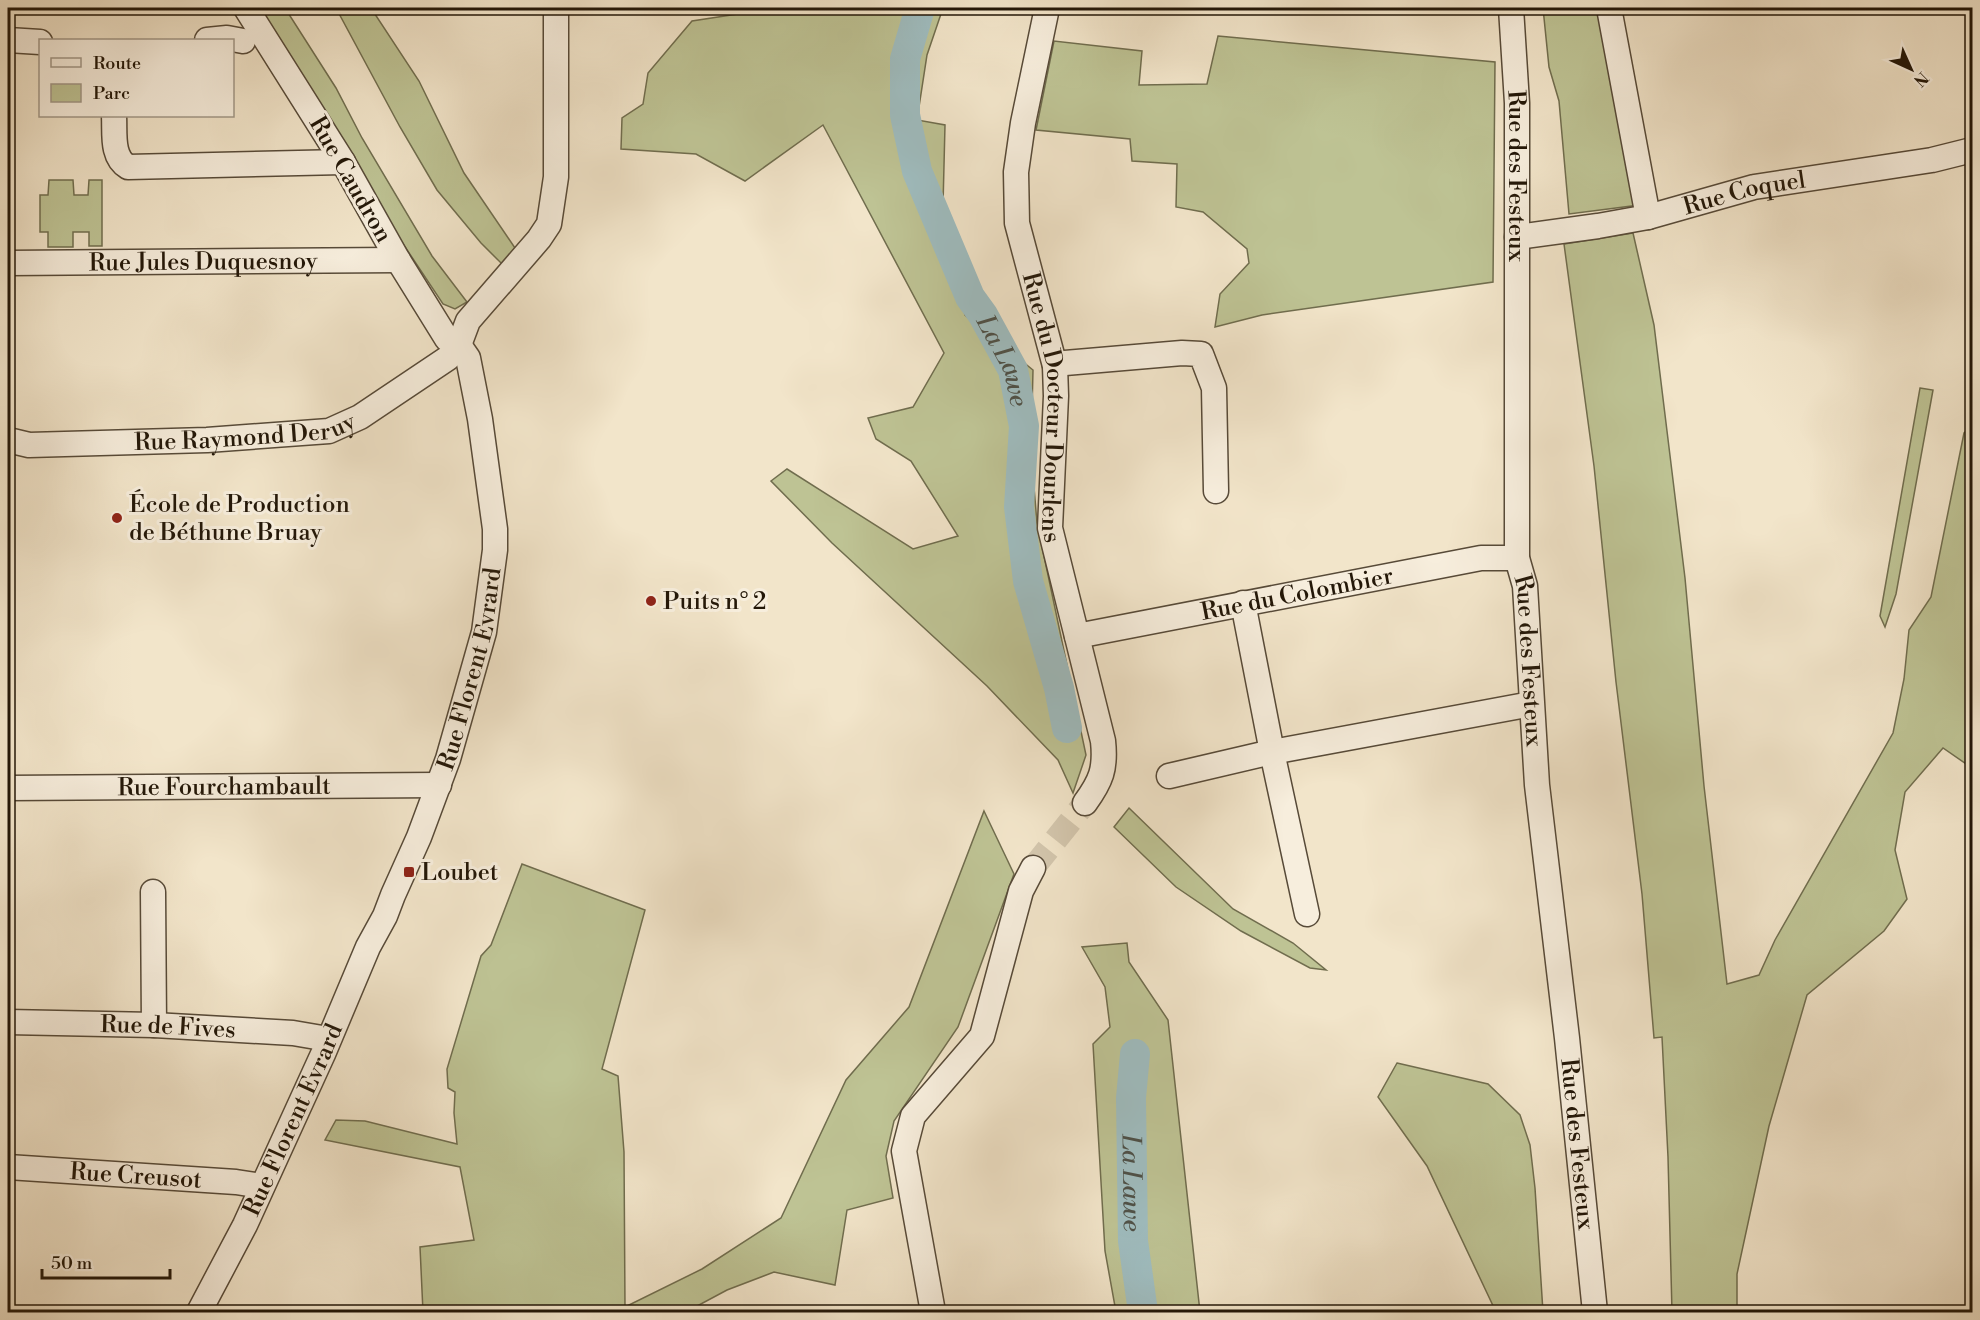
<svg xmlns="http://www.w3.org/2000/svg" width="1980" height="1320" viewBox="0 0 1980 1320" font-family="'Libre Bodoni',serif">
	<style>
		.green { fill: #bec394; stroke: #706d4e; stroke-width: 1.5 }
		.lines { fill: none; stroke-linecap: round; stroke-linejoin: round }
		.river { stroke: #9fbdc0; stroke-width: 30 }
		.minor-tunnel { stroke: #d3c6ad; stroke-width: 24; stroke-dasharray: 24 12; stroke-linecap: butt }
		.minor-casing { stroke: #574a38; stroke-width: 27 }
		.minor { stroke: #f7eedd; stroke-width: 24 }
		.poi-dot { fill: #8f2418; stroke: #f7eedd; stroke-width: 2 }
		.labels { text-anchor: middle; stroke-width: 6; stroke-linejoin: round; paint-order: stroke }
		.street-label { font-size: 24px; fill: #231708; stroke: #f7eedd }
		.poi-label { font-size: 24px; fill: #231708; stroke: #f7eedd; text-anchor: start }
		.water-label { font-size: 26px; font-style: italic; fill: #4e5148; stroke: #f7eedd }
	</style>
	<rect width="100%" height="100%" fill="#f2e5ca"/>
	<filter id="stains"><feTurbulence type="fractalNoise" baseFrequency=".00333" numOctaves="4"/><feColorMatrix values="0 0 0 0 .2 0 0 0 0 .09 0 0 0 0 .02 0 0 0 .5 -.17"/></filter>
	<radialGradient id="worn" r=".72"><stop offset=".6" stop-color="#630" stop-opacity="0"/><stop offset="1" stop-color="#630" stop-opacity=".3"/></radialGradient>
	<!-- green -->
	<g class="green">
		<path d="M257 8H285L336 88 362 138 432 256 467 302 455 309 443 304 350 164Z"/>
		<path d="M336 8H371L419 81 464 173 515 248 502 264 481 243 437 190 400 127Z"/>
		<path d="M778 8 895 10V8H943L927 55 917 120 945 125 943 206 965 315 1033 370 1031 451 1037 523 1086 755 1073 793 1058 760 987 686 832 543 771 481 787 469 913 549 958 536 911 461 876 439 868 418 913 407 944 353 823 125 745 181 696 154 621 149 622 118 643 104 648 73 692 21Z"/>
		<path d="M1543 8H1609L1647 204 1569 214 1559 101 1549 67Z"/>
		<path d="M1218 36 1495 62 1493 282 1262 315 1215 327 1220 294 1249 263 1247 249 1203 212 1176 207 1177 164 1132 161 1130 139 1036 130 1054 41 1142 51 1139 85 1207 84Z"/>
		<path d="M49 180H73L74 195H88L89 180H102V246H89V232H73V247H48V232H40V195H48Z"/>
		<path d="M1633 233 1654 325 1685 578 1704 786 1727 984 1759 975 1775 940 1893 733 1904 679 1909 630 1931 597 1964 433 1972 426V768L1943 748 1905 792 1895 850 1907 899 1884 931 1807 995 1769 1126 1737 1274V1312H1672L1668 1157 1662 1037 1654 1038 1642 894 1616 682 1594 466 1564 244Z"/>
		<path d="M1920 388 1933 390 1896 594 1885 627 1880 616Z"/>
		<path d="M1129 808 1233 909 1293 943 1326 970 1310 968 1241 931 1176 887 1114 827Z"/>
		<path d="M984 811 1014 874 958 1027 894 1121 886 1156 893 1198 847 1210 835 1285 774 1272 727 1290 686 1312H423L420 1247 474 1240 460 1167 325 1140 336 1120 365 1121 457 1144 454 1113 455 1092 448 1088 447 1069 481 956 491 945 522 864 645 910 602 1069 618 1076 624 1152 625 1307 702 1269 781 1218 846 1080 909 1007Z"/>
		<path d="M1127 943 1129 962 1168 1020 1200 1312H1116L1105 1251 1093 1044 1110 1027 1105 987 1082 947Z"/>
		<path d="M1397 1063 1488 1084 1520 1115 1530 1145 1535 1188 1543 1312H1496L1427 1166 1378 1097Z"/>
	</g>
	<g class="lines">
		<!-- river -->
		<g class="river">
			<path id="s1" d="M920 8 905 59V115L917 171 970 297 983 315 1013 370 1024 426 1019 507 1028 581 1059 688 1067 728"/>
			<path id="s2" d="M1135 1054 1131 1098 1133 1241 1143 1312"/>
		</g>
		<!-- minor-tunnel -->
		<path class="minor-tunnel" d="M1033 868 1085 803"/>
		<!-- minor casing -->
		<g class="minor-casing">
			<g id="minor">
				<path id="s3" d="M1047 8 1023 123 1016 172 1017 223 1055 366 1056 396 1050 528 1103 741C1106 769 1101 781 1085 803"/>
				<path id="s4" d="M1511 8 1517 103V558L1525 586 1537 785 1567 1038 1595 1312"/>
				<path d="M1609 8 1648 217"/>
				<path d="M8 40 40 42"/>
				<path d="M207 40 227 38 243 41"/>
				<path d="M114 116C115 133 111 157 128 167L343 162"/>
				<path id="s5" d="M1517 237 1598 226 1648 217 1754 187 1932 160 1972 150"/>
				<path id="s6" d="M8 263 398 260"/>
				<path d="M1055 366 1065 363 1182 353 1201 354 1214 388 1216 491"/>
				<path id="s7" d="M8 440 29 445 207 440 329 431 360 417 448 358 459 345 468 321 539 239 549 224 556 177V8"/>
				<path d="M1243 603 1272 752 1307 914"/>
				<path id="s8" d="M1077 636 1481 558H1517"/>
				<path d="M1169 776 1272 752 1531 704"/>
				<path id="s9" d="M8 788 439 785"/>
				<path d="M153 892 154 1025"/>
				<path id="s10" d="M8 1022 154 1025 293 1033 328 1039"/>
				<path id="s11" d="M8 1167 236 1182 262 1186"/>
				<path id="s12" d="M199 1312 245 1225 323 1054 368 947 385 916 393 895 419 837 448 759 484 632 495 550V529L480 419 468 358 459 345 447 339 398 260 343 162 246 8"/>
				<path d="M933 1312 904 1151 913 1116 982 1036 1021 891 1033 868"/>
			</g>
		</g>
		<!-- minor -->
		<use href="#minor" class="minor"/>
	</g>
	<!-- markers -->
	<g class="poi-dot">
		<circle cx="117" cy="518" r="6"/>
		<circle cx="651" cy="601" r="6"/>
		<rect x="403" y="866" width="12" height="12" rx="3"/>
	</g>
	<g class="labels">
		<!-- street labels -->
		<g class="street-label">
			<text dy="8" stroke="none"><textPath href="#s4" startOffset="168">Rue des Festeux</textPath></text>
			<text transform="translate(351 179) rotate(60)" y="8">Rue Caudron</text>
			<text dy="8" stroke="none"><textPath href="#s5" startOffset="232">Rue Coquel</textPath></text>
			<text dy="8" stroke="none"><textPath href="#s6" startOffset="195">Rue Jules Duquesnoy</textPath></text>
			<text dy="8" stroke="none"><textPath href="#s3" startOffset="406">Rue du Docteur Dourlens</textPath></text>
			<text dy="8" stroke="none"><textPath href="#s7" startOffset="238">Rue Raymond Deruy</textPath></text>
			<text dy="8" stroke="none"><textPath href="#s8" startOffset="224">Rue du Colombier</textPath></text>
			<text dy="8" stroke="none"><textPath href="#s4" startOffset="654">Rue des Festeux</textPath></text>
			<text dy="8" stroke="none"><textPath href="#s12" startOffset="700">Rue Florent Evrard</textPath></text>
			<text dy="8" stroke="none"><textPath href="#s9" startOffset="216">Rue Fourchambault</textPath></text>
			<text dy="8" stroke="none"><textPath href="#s10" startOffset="160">Rue de Fives</textPath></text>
			<text dy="8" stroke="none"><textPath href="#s12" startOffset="214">Rue Florent Evrard</textPath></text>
			<text dy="8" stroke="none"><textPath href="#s4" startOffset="1140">Rue des Festeux</textPath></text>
			<text dy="8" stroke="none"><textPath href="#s11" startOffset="128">Rue Creusot</textPath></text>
		</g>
		<!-- poi labels -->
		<g class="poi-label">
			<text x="129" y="512">École de Production<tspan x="129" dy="28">de Béthune Bruay</tspan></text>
			<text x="663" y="609">Puits n° 2</text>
			<text x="421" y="880">Loubet</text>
		</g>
		<!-- water labels -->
		<g class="water-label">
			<text dy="9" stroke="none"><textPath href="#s1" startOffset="376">La Lawe</textPath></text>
			<text dy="9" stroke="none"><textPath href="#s2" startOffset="129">La Lawe</textPath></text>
		</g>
	</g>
	<!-- margin -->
	<rect width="1980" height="1320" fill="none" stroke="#f2e5ca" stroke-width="30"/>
	<rect x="9" y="9" width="1962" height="1302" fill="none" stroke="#231708" stroke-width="3"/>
	<rect x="15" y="15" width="1950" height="1290" fill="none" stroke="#231708" stroke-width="1.5"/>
	<!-- legend -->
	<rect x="39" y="39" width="195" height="78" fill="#f7eedd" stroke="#a29888" stroke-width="1.5"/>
	<rect x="51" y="58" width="30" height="9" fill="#f7eedd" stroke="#a29888" stroke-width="1.5"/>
	<text x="93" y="69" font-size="18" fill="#231708">Route</text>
	<rect x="51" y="84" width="30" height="18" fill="#bec394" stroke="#a29888" stroke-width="1.5"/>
	<text x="93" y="99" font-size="18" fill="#231708">Parc</text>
	<!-- north arrow -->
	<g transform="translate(1911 69) rotate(135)" stroke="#f7eedd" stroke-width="4.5" paint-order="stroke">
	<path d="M0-4.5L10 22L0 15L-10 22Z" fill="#231708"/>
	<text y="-9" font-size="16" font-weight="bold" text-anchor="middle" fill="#231708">N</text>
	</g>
	<!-- scale -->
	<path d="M42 1269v9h128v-9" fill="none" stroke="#231708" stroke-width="3"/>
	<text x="51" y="1269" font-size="18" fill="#231708" stroke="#f7eedd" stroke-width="4.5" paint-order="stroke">50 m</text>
	<rect width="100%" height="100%" filter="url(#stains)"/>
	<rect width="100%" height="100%" fill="url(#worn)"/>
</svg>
